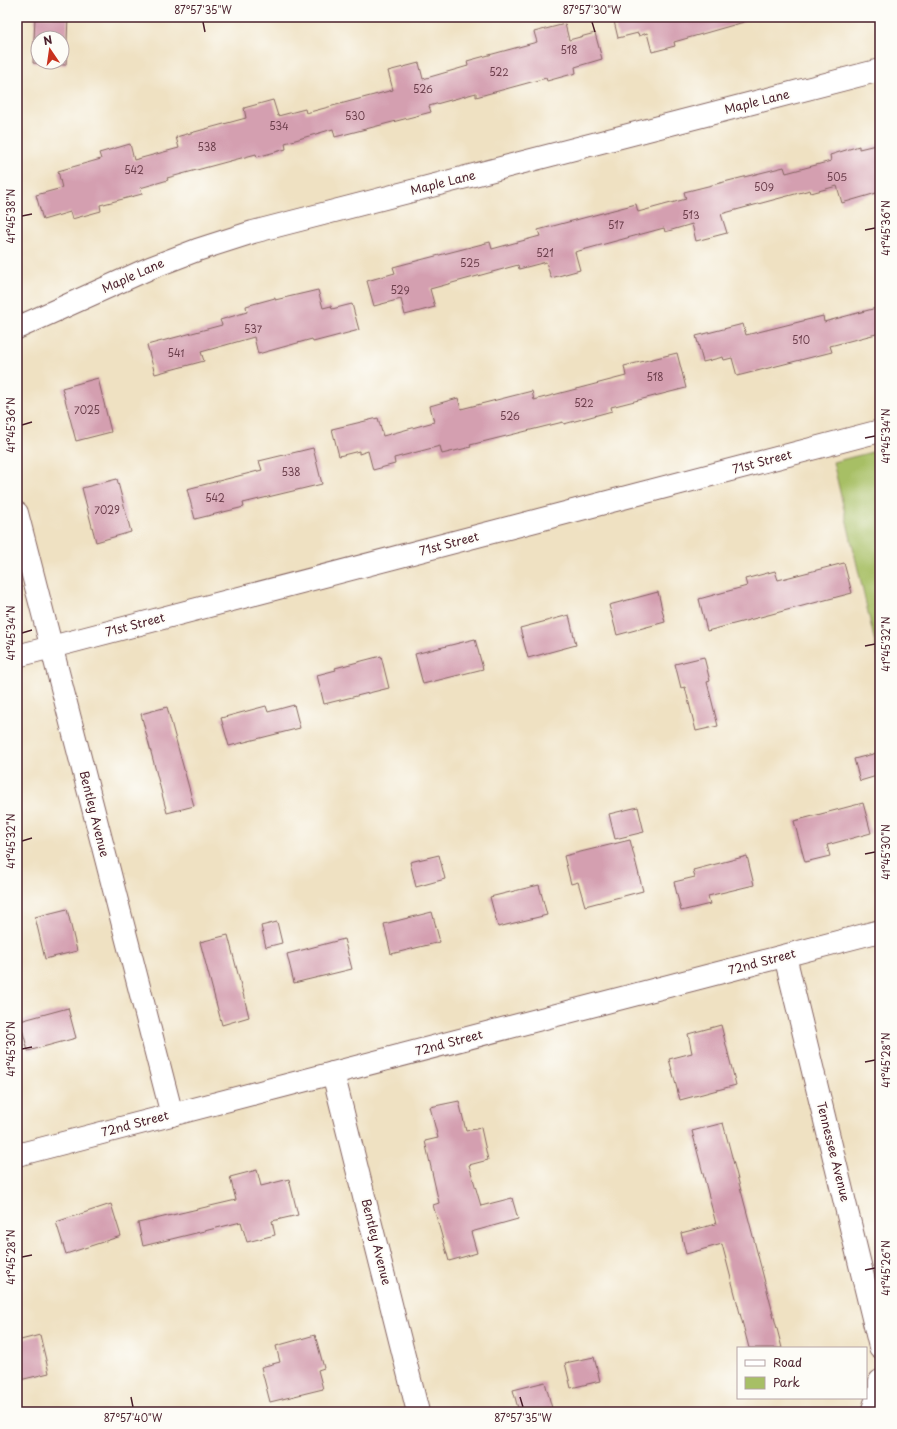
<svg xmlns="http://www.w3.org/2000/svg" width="897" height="1429" viewBox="0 0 897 1429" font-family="'Playpen Sans',sans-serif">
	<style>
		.green { fill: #a7bf65; stroke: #786f48 }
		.building { fill: #d49fb0; fill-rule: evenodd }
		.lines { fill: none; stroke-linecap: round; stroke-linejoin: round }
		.minor-casing { stroke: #846360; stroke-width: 24 }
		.minor { stroke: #fff; stroke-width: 22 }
		.ticks { fill: none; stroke: #4a1f2b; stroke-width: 1.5 }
		.labels { text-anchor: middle; stroke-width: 4; stroke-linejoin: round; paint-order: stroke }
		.number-label { font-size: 10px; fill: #6c3f4c }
		.street-label { font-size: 12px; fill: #4a1f2b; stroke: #fdfcf7 }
		.neatline { fill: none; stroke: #4a1f2b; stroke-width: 1.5 }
		.ticks-label { font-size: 10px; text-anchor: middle; fill: #4a1f2b }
	</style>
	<rect width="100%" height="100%" fill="#fdfcf7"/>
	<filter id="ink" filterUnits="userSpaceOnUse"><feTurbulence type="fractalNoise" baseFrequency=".025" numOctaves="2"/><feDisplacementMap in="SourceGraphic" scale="8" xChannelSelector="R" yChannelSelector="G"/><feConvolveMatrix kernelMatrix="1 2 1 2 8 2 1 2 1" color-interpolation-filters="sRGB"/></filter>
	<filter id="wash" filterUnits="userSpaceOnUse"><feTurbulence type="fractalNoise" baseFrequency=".012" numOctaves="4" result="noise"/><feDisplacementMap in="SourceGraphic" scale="16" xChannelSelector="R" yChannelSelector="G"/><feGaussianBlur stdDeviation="0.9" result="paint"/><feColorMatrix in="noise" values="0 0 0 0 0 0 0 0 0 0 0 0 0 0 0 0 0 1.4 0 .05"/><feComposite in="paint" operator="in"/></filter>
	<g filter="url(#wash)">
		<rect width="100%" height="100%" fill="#efe1c2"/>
		<!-- green -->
		<path class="green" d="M880 450V664L833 462Z"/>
		<g id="blocks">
			<!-- building -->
			<g class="building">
				<path d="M35 17H68L66 65 33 63ZM38 38H62V62H38Z"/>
				<path d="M613 17H744V22L674 42 675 46 652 52 647 33 639 36 638 33 618 38Z"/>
				<path d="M565 24 569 40 595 33 602 59 575 67 576 73 547 81 546 78 476 97V93L429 106 431 112 335 137 333 129 285 143 286 149 257 157 256 154 167 178 168 180 140 188 142 194 100 205 101 211 72 219 70 212 43 220 36 195 62 188 58 171 101 159 99 153 130 144 134 160 179 148 176 137 246 118 244 108 273 100 278 116 305 109 306 113 393 90 388 71 419 63 423 79 468 66 467 61 537 42 534 32Z"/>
				<path d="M880 144V192L842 203 837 186 811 193 810 190 721 214 727 233 696 241 692 224 665 232 664 228 575 252 580 270 551 278 546 262 519 269 518 265 430 289 435 307 405 315 401 299 374 306 367 281 395 273 393 267 490 242 492 249 540 236 538 230 636 204 638 212 686 199 684 192 784 167 786 173 831 161 830 155 859 146V149Z"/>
				<path d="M318 290 323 308 331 306 332 309 352 304 359 330 313 342 312 339 258 354 254 337 201 352 204 361 155 374 147 345 222 325 220 320 247 312 246 306 275 298V300Z"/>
				<path d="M880 307V333L830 346 832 352 737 376 732 358 724 360 723 357 703 362 696 336 743 324 746 335 823 316 824 322Z"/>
				<path d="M677 353 686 388 611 407 612 411 564 424 563 422 470 445 471 447 442 454 440 446 394 458 395 464 373 470 368 451 359 454V451L339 456 332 429 378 418 383 436 434 422 430 406 458 398 461 409 532 391 534 400 626 376 624 366Z"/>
				<path d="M98 378 111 432 76 441 62 388Z"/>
				<path d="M313 448 322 484 243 503 244 507 195 519 187 489 262 470 259 461Z"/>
				<path d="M117 479 131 532 96 542 82 488Z"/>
				<path d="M844 563 852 593 707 631 699 599 747 586 745 579 775 571 778 580Z"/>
				<path d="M658 592 665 622 617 635 609 605Z"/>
				<path d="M569 615 576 645 528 658 520 628Z"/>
				<path d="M475 639 483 669 423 684 415 654Z"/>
				<path d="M381 656 389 688 324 704 317 675 336 670 335 668Z"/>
				<path d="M704 657 710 681 707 682 718 726 696 731 685 687 681 688 675 664Z"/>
				<path d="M294 705 300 728 229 746 221 718 266 706 268 712Z"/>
				<path d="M167 707 194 806 167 813 141 714Z"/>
				<path d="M877 753 880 763V775L860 781 854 759Z"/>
				<path d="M863 803 871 833 827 845 830 856 805 862 794 821Z"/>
				<path d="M638 807 644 832 615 839 609 814Z"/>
				<path d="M630 840 643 891 585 906 578 882 571 884 564 856Z"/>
				<path d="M439 855 445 879 416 887 410 862Z"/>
				<path d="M747 856 754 885 708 896 710 904 681 911 674 882 695 877 693 870Z"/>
				<path d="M539 885 547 915 498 927 490 897Z"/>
				<path d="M67 909 77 951 45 959 35 917Z"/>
				<path d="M432 912 440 942 391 954 384 924Z"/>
				<path d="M277 922 282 943 266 947 261 926Z"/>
				<path d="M228 935 249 1017 222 1025 200 942Z"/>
				<path d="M344 939 352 969 294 983 287 954Z"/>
				<path d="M68 1008 76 1038 28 1051 20 1021Z"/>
				<path d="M721 1025 736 1085 680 1100 669 1059 692 1053 688 1034Z"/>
				<path d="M459 1101 466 1131 481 1128 488 1160 469 1165 481 1206 512 1198 518 1219 471 1232 477 1253 449 1261 433 1205 439 1203 425 1141 438 1138 430 1107Z"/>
				<path d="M723 1123 748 1217 782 1348H749L722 1244 686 1254 681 1233 716 1224 692 1131Z"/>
				<path d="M257 1170 261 1186 289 1179 298 1215 272 1221 275 1235 247 1242 241 1222 143 1246 138 1223 236 1200 230 1177Z"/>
				<path d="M111 1204 121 1236 66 1254 56 1222Z"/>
				<path d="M40 1335 49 1373 20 1380 17 1369V1341Z"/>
				<path d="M315 1335 324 1368 318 1370 323 1389 270 1402 261 1367 280 1362 276 1346Z"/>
				<path d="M594 1357 600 1381 571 1388 565 1363Z"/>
				<path d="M545 1382 553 1412H519L513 1390Z"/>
			</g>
		</g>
	</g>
	<g filter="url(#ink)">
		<use href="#blocks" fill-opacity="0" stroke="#846360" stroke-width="1"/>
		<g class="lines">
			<!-- minor casing -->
			<g class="minor-casing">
				<g id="minor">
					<path d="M17 328 150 268 197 250 253 232 880 70"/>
					<path d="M17 513 172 1115"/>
					<path d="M17 656 880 431"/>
					<path d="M785 956 880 1347"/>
					<path d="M333 1073 418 1412"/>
					<path d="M17 1155 880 931"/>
					<path d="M872 1412 880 1389V1381"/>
				</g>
			</g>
			<!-- minor -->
			<use href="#minor" class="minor"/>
		</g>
	</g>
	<!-- ticks -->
	<path class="ticks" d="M203 22 205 32M592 22 595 32M22 216 32 214M865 230 875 228M22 425 32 422M865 438 875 436M22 633 32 630M865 646 875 644M22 841 32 838M865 854 875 852M22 1049 32 1047M865 1062 875 1060M22 1257 32 1255M865 1270 875 1268M131 1397 133 1407M520 1397 523 1407"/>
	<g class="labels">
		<!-- number labels -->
		<g class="number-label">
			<text x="569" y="54">518</text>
			<text x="499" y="76">522</text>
			<text x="423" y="93">526</text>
			<text x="355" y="120">530</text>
			<text x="279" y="130">534</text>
			<text x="207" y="151">538</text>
			<text x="134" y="174">542</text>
			<text x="837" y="181">505</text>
			<text x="764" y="191">509</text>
			<text x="691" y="219">513</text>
			<text x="616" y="229">517</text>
			<text x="545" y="257">521</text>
			<text x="470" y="267">525</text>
			<text x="400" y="294">529</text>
			<text x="253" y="333">537</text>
			<text x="801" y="344">510</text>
			<text x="176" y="357">541</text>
			<text x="655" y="381">518</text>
			<text x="584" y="407">522</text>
			<text x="87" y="414">7025</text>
			<text x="510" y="420">526</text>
			<text x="291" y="476">538</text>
			<text x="215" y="502">542</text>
			<text x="107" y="514">7029</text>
		</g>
		<!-- street labels -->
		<g class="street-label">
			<text transform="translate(757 102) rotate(-14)" y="4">Maple Lane</text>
			<text transform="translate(443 183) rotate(-14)" y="4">Maple Lane</text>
			<text transform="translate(133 276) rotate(-24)" y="4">Maple Lane</text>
			<text transform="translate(762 462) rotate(-15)" y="4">71st Street</text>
			<text transform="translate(449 544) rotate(-15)" y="4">71st Street</text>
			<text transform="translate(135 625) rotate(-15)" y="4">71st Street</text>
			<text transform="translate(94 814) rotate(76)" y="4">Bentley Avenue</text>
			<text transform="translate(762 962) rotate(-15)" y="4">72nd Street</text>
			<text transform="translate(449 1043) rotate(-15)" y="4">72nd Street</text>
			<text transform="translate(135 1124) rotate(-15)" y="4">72nd Street</text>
			<text transform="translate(833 1152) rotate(76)" y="4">Tennessee Avenue</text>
			<text transform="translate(376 1242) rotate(76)" y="4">Bentley Avenue</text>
		</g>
	</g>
	<!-- margin -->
	<rect width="897" height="1429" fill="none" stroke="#fdfcf7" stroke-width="44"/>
	<!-- legend -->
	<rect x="737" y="1347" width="130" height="52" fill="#fdfcf7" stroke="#b5a4a5"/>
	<rect x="745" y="1360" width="20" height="6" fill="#ffffff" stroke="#b5a4a5"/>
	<text x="773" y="1367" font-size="12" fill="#4a1f2b">Road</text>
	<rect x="745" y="1377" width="20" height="12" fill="#a7bf65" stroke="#b5a4a5"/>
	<text x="773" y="1387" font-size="12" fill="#4a1f2b">Park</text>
	<!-- north arrow -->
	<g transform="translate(50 50) rotate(347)"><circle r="19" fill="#fdfcf7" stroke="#b5a4a5"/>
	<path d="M0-3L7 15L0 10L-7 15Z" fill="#c8321e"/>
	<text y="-6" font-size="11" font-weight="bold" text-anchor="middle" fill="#4a1f2b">N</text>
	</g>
	<rect x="22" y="22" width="853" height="1385" class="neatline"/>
	<g class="ticks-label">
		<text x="203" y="14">87°57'35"W</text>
		<text x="592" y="14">87°57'30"W</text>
		<text transform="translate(11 216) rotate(-90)" y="4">41°45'38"N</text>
		<text transform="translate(886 228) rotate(-90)" y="4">41°45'36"N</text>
		<text transform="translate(11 425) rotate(-90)" y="4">41°45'36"N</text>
		<text transform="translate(886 436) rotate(-90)" y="4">41°45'34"N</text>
		<text transform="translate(11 633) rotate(-90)" y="4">41°45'34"N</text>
		<text transform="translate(886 644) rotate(-90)" y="4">41°45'32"N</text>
		<text transform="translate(11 841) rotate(-90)" y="4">41°45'32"N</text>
		<text transform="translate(886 852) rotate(-90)" y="4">41°45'30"N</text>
		<text transform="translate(11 1049) rotate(-90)" y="4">41°45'30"N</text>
		<text transform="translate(886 1060) rotate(-90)" y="4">41°45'28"N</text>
		<text transform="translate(11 1257) rotate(-90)" y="4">41°45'28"N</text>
		<text transform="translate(886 1268) rotate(-90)" y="4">41°45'26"N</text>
		<text x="133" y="1422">87°57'40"W</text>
		<text x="523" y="1422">87°57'35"W</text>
	</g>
</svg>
